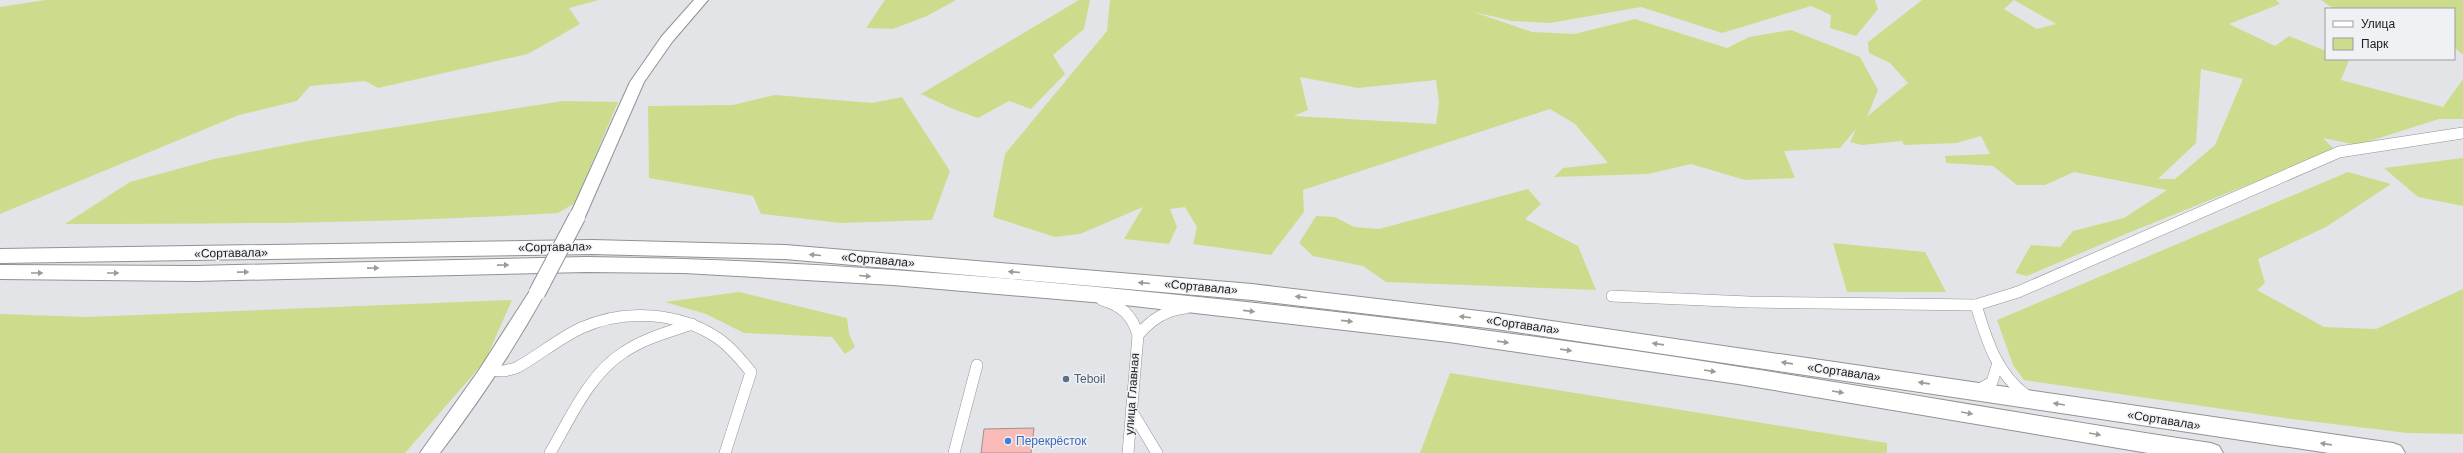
<svg xmlns="http://www.w3.org/2000/svg" width="2463" height="453" viewBox="0 0 2463 453" font-family="Arial,sans-serif">
	<style>
		.green { fill: #cbdd8d; fill-rule: evenodd }
		.building { fill: #f9bab8; stroke: #989493 }
		.lines { fill: none; stroke-linecap: round; stroke-linejoin: round }
		.street-casing { stroke: #919295; stroke-width: 12 }
		.secondary-casing { stroke: #919295; stroke-width: 2 }
		.highway-casing { stroke: #919295; stroke-width: 2 }
		.street { stroke: #fff; stroke-width: 11 }
		.secondary { fill: #fff; fill-rule: evenodd }
		.highway { fill: #fff; fill-rule: evenodd }
		.secondary-bridge-casing { stroke: #919295; stroke-width: 18; stroke-linecap: butt }
		.secondary-bridge { stroke: #fff; stroke-width: 16 }
		.oneway { fill: #9b9b9b }
		.service-dot { fill: #5c6f8a; stroke: #f0f1f4; stroke-width: 1.5 }
		.shop-dot { fill: #3f7fe0; stroke: #f0f1f4; stroke-width: 1.5 }
		.labels { text-anchor: middle; stroke-width: 3; stroke-linejoin: round; paint-order: stroke }
		.street-label { font-size: 12px; fill: #202021; stroke: #f0f1f4 }
		.service-label { font-size: 12px; fill: #4e5e75; stroke: #f0f1f4; text-anchor: start }
		.shop-label { font-size: 12px; fill: #366cbe; stroke: #f0f1f4; text-anchor: start }
	</style>
	<rect width="100%" height="100%" fill="#e3e4e7"/>
	<!-- green -->
	<g class="green">
		<path d="M45 0H599L569 8 580 24 528 54 378 88 365 81 310 86 297 101 239 115 0 214V7Z"/>
		<path d="M885 0H956L927 16 893 29 866 28Z"/>
		<path d="M1079 0H1090L1084 29 1053 55 1065 74 1031 109 1009 101 978 118 953 109 921 94Z"/>
		<path d="M1110 0H1875L1878 9 1856 36 1830 28 1831 15 1811 6 1722 33 1641 7 1550 23 1512 21 1474 12 1532 32 1574 34 1635 19 1727 48 1749 37 1791 30 1860 57 1878 90 1867 117C1881 104 1894 95 1908 83L1890 63 1869 53 1868 42 1922 0H2276L2280 4 2229 24 2275 46 2289 36 2326 51V59L2349 60 2341 80 2443 107 2463 79V119H2439L2357 145 2323 138 2335 150 2128 233 2027 276 2015 273 2031 245 2060 247 2073 231 2124 218 2167 190 2074 172 2045 185H2017L1993 166 1946 163 1945 156 1990 154 1981 136 1956 143 1904 145 1902 141 1862 145 1850 142 1856 129 1840 148 1784 151 1795 178 1745 180 1691 164 1648 174 1554 177 1563 168 1608 163 1575 124 1550 109 1303 190 1304 212 1271 255 1193 244 1197 227 1185 207 1170 209 1177 227 1169 244 1124 239 1143 207 1080 234 1055 237 993 217 1005 154 1107 31ZM2014 0 2056 24 2037 29 2004 9ZM2201 69 2243 79 2215 145 2175 179H2158L2196 143ZM1300 77 1358 88 1436 80 1439 102 1436 124 1294 116 1308 110Z"/>
		<path d="M2321 0H2463V55L2454 47V9H2334Z"/>
		<path d="M775 95 872 103 902 97 950 171 932 220 841 223 761 214 753 196 649 178 648 106 733 105Z"/>
		<path d="M563 101 618 102 575 203 558 213C394 223 230 224 65 224L130 182 214 159 313 140Z"/>
		<path d="M2463 158V206L2418 197 2384 168Z"/>
		<path d="M2348 172 2391 184 2326 227 2258 259 2265 283 2257 290 2324 327 2376 329 2463 289V434L2407 433 2292 419 2024 380 2013 365 1997 320Z"/>
		<path d="M1528 189 1541 204 1525 219 1578 246 1596 290 1386 282 1363 266 1313 256 1299 243 1316 216 1335 217 1354 227 1379 229Z"/>
		<path d="M1833 243 1925 252 1946 292H1847Z"/>
		<path d="M739 292 847 318 849 334 855 347 845 354 832 337 744 333 706 314 665 302Z"/>
		<path d="M512 300 485 361 405 453H0V314L86 317Z"/>
		<path d="M1450 373 1887 443V453H1420Z"/>
	</g>
	<!-- building -->
	<path class="building" d="M1034 428 1031 453H981L984 429Z"/>
	<g class="lines">
		<!-- street casing -->
		<g class="street-casing">
			<g id="street">
				<path d="M1612 296 1749 302 1976 305 2018 292 2339 152 2463 133"/>
				<path d="M1102 300C1122 306 1132 315 1138 335L1128 453"/>
				<path d="M1976 305C1987 341 1996 373 2027 396"/>
				<path d="M1138 335C1151 320 1165 310 1186 308"/>
				<path d="M490 370 504 371 516 368C538 356 558 339 581 328 625 308 680 312 719 339 732 348 741 360 751 372L725 453"/>
				<path d="M1978 390 1992 382 1997 366"/>
				<path d="M1131 410 1157 453"/>
				<path d="M550 453C570 419 589 374 624 352 645 338 669 332 692 324"/>
				<path d="M954 453 977 365"/>
			</g>
		</g>
		<!-- secondary casing -->
		<g class="secondary-casing">
			<g id="secondary">
				<path d="M694 0H708L672 42 644 82 585 217 583 221H571L569 217 630 82 662 36Z"/>
				<path d="M537 287 543 289 545 293C514 349 479 402 440 453H420L479 370 531 289Z"/>
			</g>
		</g>
		<!-- highway casing -->
		<g class="highway-casing">
			<g id="highway">
				<path d="M592 240 785 245 1252 284 1496 313 2393 443 2401 446 2405 453H2329L1496 329 1252 300 785 259 592 254 0 263V249Z"/>
				<path d="M586 257C781 259 975 274 1169 294 1360 313 1551 337 1740 367 1897 391 2054 420 2211 443L2219 446 2223 453H2148L1738 384 1449 342 1116 304 893 285 684 273 586 272 196 281 0 279V265L196 266Z"/>
			</g>
		</g>
		<!-- street -->
		<use href="#street" class="street"/>
		<!-- secondary -->
		<use href="#secondary" class="secondary"/>
		<!-- highway -->
		<use href="#highway" class="highway"/>
		<!-- secondary-bridge casing -->
		<g class="secondary-bridge-casing">
			<path id="secondary-bridge" d="M537 293 577 217"/>
		</g>
		<!-- secondary-bridge -->
		<use href="#secondary-bridge" class="secondary-bridge"/>
	</g>
	<!-- one-way arrows -->
	<defs><path id="oneway-solid" d="M-6-.8H1V-3.2L6.5 0L1 3.2V.8H-6Z"/></defs>
	<g class="oneway">
		<use href="#oneway-solid" transform="translate(815 255) rotate(-175)"/>
		<use href="#oneway-solid" transform="translate(503 265) rotate(-1)"/>
		<use href="#oneway-solid" transform="translate(373 268) rotate(-1)"/>
		<use href="#oneway-solid" transform="translate(243 272) rotate(-1)"/>
		<use href="#oneway-solid" transform="translate(1014 272) rotate(-175)"/>
		<use href="#oneway-solid" transform="translate(37 273)"/>
		<use href="#oneway-solid" transform="translate(113 273)"/>
		<use href="#oneway-solid" transform="translate(865 276) rotate(5)"/>
		<use href="#oneway-solid" transform="translate(1144 283) rotate(-175)"/>
		<use href="#oneway-solid" transform="translate(1301 297) rotate(-173)"/>
		<use href="#oneway-solid" transform="translate(1249 311) rotate(6)"/>
		<use href="#oneway-solid" transform="translate(1465 317) rotate(-173)"/>
		<use href="#oneway-solid" transform="translate(1347 321) rotate(6)"/>
		<use href="#oneway-solid" transform="translate(1503 342) rotate(8)"/>
		<use href="#oneway-solid" transform="translate(1658 344) rotate(-172)"/>
		<use href="#oneway-solid" transform="translate(1566 350) rotate(8)"/>
		<use href="#oneway-solid" transform="translate(1787 363) rotate(-172)"/>
		<use href="#oneway-solid" transform="translate(1710 371) rotate(9)"/>
		<use href="#oneway-solid" transform="translate(1924 383) rotate(-172)"/>
		<use href="#oneway-solid" transform="translate(1838 392) rotate(9)"/>
		<use href="#oneway-solid" transform="translate(2059 404) rotate(-171)"/>
		<use href="#oneway-solid" transform="translate(1967 413) rotate(10)"/>
		<use href="#oneway-solid" transform="translate(2095 434) rotate(10)"/>
		<use href="#oneway-solid" transform="translate(2326 444) rotate(-172)"/>
	</g>
	<!-- markers -->
	<circle class="service-dot" cx="1066" cy="379" r="4"/>
	<circle class="shop-dot" cx="1008" cy="441" r="4"/>
	<g class="labels">
		<!-- street labels -->
		<g class="street-label">
			<text transform="translate(555 247) rotate(-1)" y="4">«Сортавала»</text>
			<text transform="translate(231 253) rotate(-1)" y="4">«Сортавала»</text>
			<text transform="translate(878 260) rotate(5)" y="4">«Сортавала»</text>
			<text transform="translate(1201 287) rotate(5)" y="4">«Сортавала»</text>
			<text transform="translate(1523 325) rotate(8)" y="4">«Сортавала»</text>
			<text transform="translate(1844 372) rotate(8)" y="4">«Сортавала»</text>
			<text transform="translate(1132 394) rotate(-86)" y="4">улица Главная</text>
			<text transform="translate(2164 420) rotate(9)" y="4">«Сортавала»</text>
		</g>
		<!-- service labels -->
		<g class="service-label">
			<text x="1074" y="383">Teboil</text>
		</g>
		<!-- shop labels -->
		<g class="shop-label">
			<text x="1016" y="445">Перекрёсток</text>
		</g>
	</g>
	<!-- legend -->
	<rect x="2325" y="8" width="130" height="52" fill="#f0f1f4" stroke="#9d9da0"/>
	<rect x="2333" y="21" width="20" height="6" fill="#ffffff" stroke="#9d9da0"/>
	<text x="2361" y="28" font-size="12" fill="#202021">Улица</text>
	<rect x="2333" y="38" width="20" height="12" fill="#cbdd8d" stroke="#9d9da0"/>
	<text x="2361" y="48" font-size="12" fill="#202021">Парк</text>
</svg>
